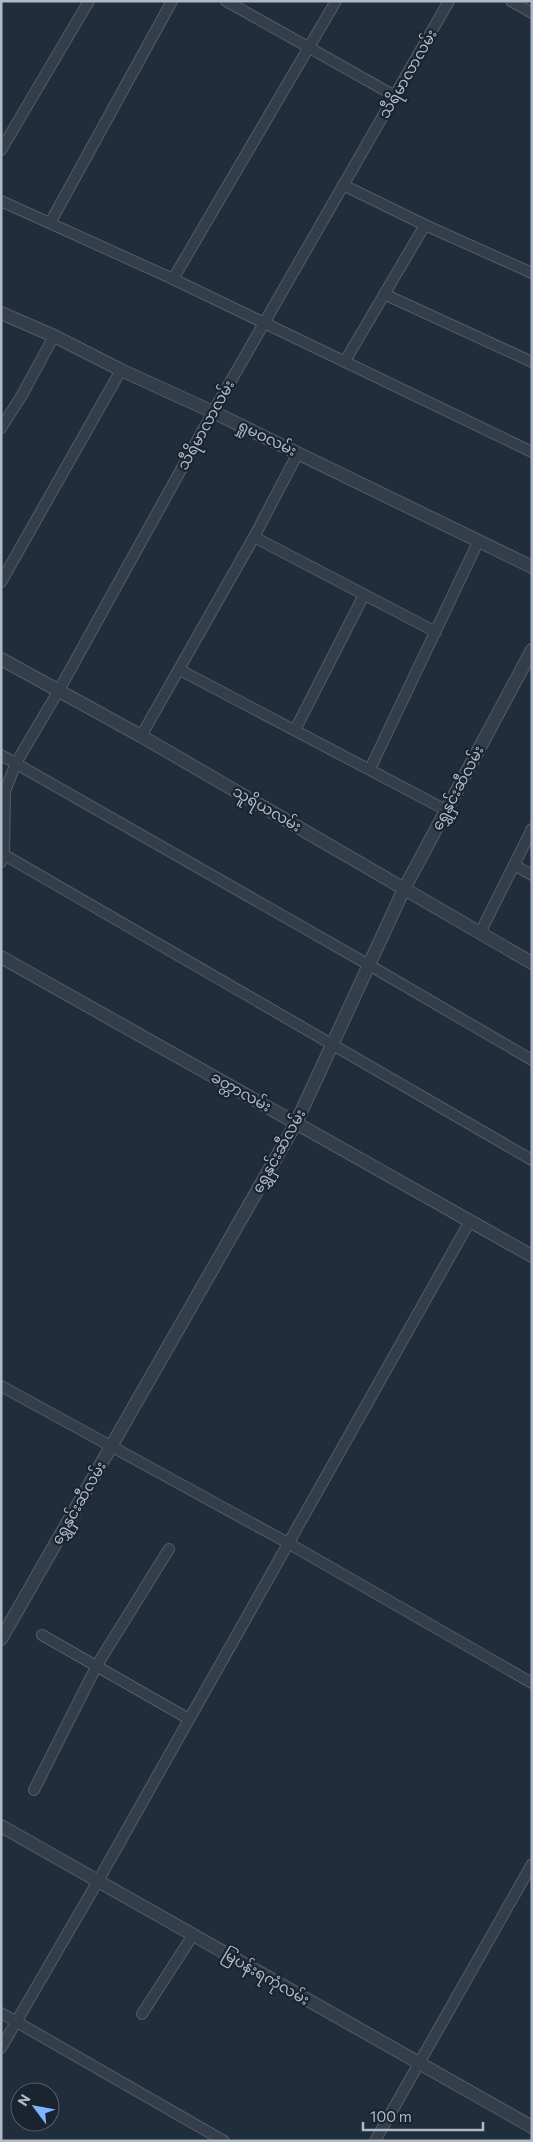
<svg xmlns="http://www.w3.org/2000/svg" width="533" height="2142" viewBox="0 0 533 2142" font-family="Commissioner,'Noto Sans Myanmar',sans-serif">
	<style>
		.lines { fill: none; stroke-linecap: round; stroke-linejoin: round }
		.minor-casing { stroke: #525c69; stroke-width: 12 }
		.tertiary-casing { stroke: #525c69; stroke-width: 14 }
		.minor { stroke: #343e4b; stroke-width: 10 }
		.tertiary { stroke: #343e4b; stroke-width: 12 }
		.labels { text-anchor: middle; stroke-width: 4.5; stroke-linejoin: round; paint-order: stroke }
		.street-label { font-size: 15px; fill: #afb9c7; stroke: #1a2330 }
	</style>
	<rect width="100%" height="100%" fill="#202d3b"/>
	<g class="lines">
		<!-- minor casing -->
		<g class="minor-casing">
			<g id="minor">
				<path d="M226 1 395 96"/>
				<path d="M511 1 532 13"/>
				<path d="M1 150 89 1"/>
				<path d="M343 185 425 225 532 273"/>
				<path d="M1 201 173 279 532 452"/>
				<path d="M50 223 172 1"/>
				<path d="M173 279 336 1"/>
				<path d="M384 294 532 362"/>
				<path d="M345 361 425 225"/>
				<path d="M1 428 22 395 54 336"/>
				<path d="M254 537 436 632"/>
				<path d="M1 582 121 370"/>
				<path d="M180 670 446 810"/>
				<path d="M295 730 364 595"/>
				<path d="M141 736 254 537 298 453"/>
				<path d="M1 755 369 965 532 1060"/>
				<path d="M370 769 478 542"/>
				<path d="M1 853 532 1160"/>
				<path d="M1 862 4 855 5 791 16 763 59 690 213 412 449 1"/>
				<path d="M514 865 532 875"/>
				<path d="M480 933 532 829"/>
				<path d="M1 1386 288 1543 532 1683"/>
				<path d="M42 1635 189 1719"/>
				<path d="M34 1790 97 1665 169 1549"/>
				<path d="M1 2013 224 2141"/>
				<path d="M142 2014 193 1935"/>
				<path d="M1 2048 98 1881 470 1221"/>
				<path d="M375 2141 532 1864"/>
			</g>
		</g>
		<!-- tertiary casing -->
		<g class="tertiary-casing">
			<g id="tertiary">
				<path d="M1 313 54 336 121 370 213 412 532 567"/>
				<path d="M1 659 141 736 532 963"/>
				<path d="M1 957 532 1256"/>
				<path d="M1 1639 296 1123 404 889 532 650"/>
				<path d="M1 1826 532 2127"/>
			</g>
		</g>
		<!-- minor -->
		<use href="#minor" class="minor"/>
		<!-- tertiary -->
		<use href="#tertiary" class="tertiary"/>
	</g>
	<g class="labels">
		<!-- street labels -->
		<g class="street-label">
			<text transform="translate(408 74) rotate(-60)" y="5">သီရိမာလာလမ်း</text>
			<text transform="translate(206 425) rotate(-61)" y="5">သီရိမာလာလမ်း</text>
			<text transform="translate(267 438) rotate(26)" y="5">ရှုမဝလမ်း</text>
			<text transform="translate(458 788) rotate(-62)" y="5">ရွှေနှင်းဆီလမ်း</text>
			<text transform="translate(267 809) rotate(30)" y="5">သူရိယလမ်း</text>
			<text transform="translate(241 1092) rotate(29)" y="5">ခတ္တာလမ်း</text>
			<text transform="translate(279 1151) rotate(-61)" y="5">ရွှေနှင်းဆီလမ်း</text>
			<text transform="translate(79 1503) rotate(-60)" y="5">ရွှေနှင်းဆီလမ်း</text>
			<text transform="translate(266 1977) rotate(30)" y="5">မြပန်းရကုံလမ်း</text>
		</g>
	</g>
	<!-- border -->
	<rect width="533" height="2142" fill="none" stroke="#afb9c7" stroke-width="5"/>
	<!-- north arrow -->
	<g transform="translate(35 2107) rotate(302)"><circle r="24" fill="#1a2330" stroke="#565f6c"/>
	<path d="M0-4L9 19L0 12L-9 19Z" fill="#7eb3fe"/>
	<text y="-8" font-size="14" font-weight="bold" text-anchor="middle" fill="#afb9c7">N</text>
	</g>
	<!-- scale -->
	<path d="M363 2122v8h120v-8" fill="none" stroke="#afb9c7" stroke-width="2.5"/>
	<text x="370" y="2122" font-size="15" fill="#afb9c7" stroke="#1a2330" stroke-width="4" paint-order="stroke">100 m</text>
</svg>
